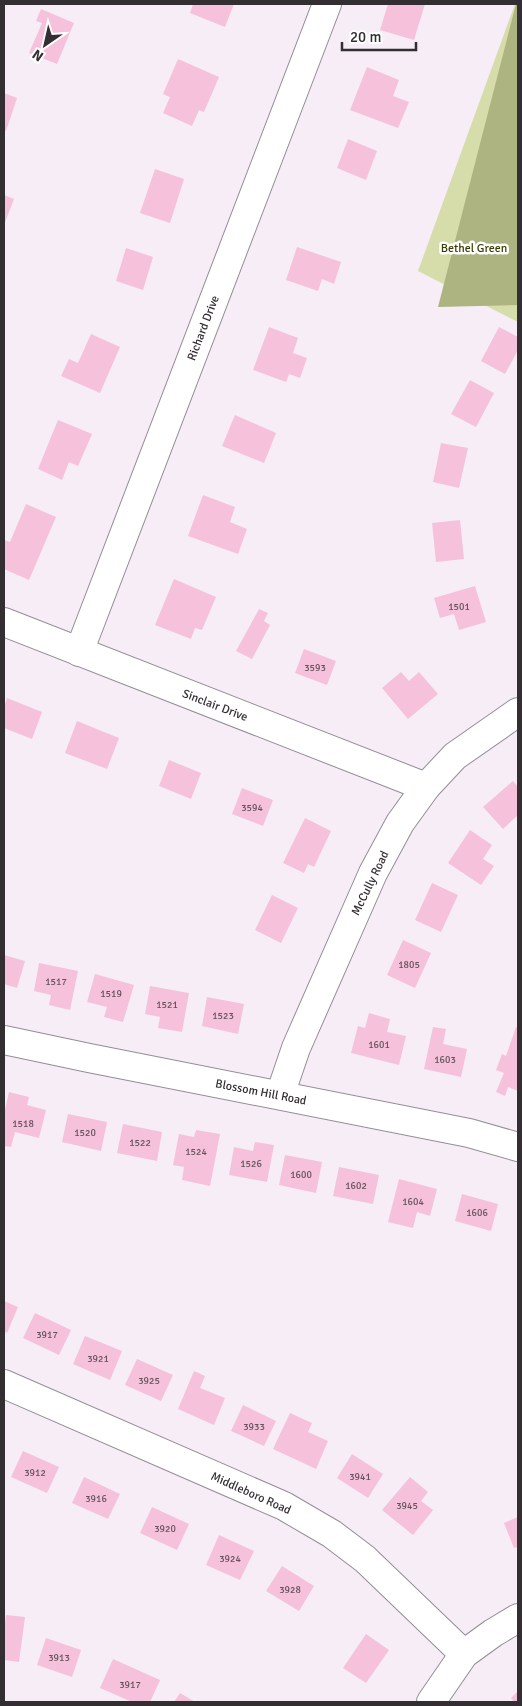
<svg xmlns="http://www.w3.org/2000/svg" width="522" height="1706" viewBox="0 0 522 1706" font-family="Signika,sans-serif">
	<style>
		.green { fill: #d7dcab }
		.forest { fill: #adb381 }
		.building { fill: #f6c2db }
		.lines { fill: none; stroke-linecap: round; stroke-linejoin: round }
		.minor-casing { stroke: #958d96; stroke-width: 30 }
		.minor { stroke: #fff; stroke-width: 28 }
		.labels { text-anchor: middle; stroke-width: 5; stroke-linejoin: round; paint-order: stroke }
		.number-label { font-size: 10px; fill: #63535c }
		.park-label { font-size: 12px; fill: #3b3e00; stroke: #fff }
		.street-label { font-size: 12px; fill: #322e32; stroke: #fff }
	</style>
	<rect width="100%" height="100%" fill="#f6edf7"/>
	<!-- green -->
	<path class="green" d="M515 4H518V322L418 271Z"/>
	<!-- forest -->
	<path class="forest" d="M516 4H518V305L438 307Z"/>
	<!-- building -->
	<g class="building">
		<path d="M193 4H234L225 27 190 13Z"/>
		<path d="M388 4H425L414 40 380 30Z"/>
		<path d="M41 9 74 23 57 64 29 53 42 23 36 21Z"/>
		<path d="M178 59 219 77 204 112 199 110 192 126 163 113 170 97 163 94Z"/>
		<path d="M367 67 399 80 393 96 409 102 398 128 350 110Z"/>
		<path d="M4 93 17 98 6 131 4 130Z"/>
		<path d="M348 139 377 151 366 180 337 168Z"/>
		<path d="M155 169 184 179 170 223 140 213Z"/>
		<path d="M4 195 14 199 4 225Z"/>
		<path d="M297 247 341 262 334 284 322 279 318 291 286 280Z"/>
		<path d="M126 248 153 257 143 290 116 281Z"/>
		<path d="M269 327 298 338 293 353 307 358 300 378 289 374 286 382 253 370Z"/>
		<path d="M499 327 518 337V350L505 374 481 361Z"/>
		<path d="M91 334 120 347 100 393 61 376 69 359 78 363Z"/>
		<path d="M470 380 494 393 476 427 451 414Z"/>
		<path d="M235 415 276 433 264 463 222 446Z"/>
		<path d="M58 420 92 434 78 466 69 462 62 480 38 469Z"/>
		<path d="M441 443 468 448 459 488 433 482Z"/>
		<path d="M203 495 235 507 230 522 247 529 238 554 188 536Z"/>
		<path d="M26 504 56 517 29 580 4 569V540L10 542Z"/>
		<path d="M460 520 464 559 436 562 432 523Z"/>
		<path d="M174 579 216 597 202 630 195 628 191 639 155 625Z"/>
		<path d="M475 586 486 622 459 630 454 614 440 618 434 598Z"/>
		<path d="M259 609 268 613 264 621 270 625 252 659 236 651Z"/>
		<path d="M304 649 336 661 327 685 295 673Z"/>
		<path d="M401 672 409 681 419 672 438 694 408 719 382 688Z"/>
		<path d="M7 698 42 712 32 739 4 728V707Z"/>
		<path d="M77 721 119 738 107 769 65 753Z"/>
		<path d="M169 760 201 773 191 799 159 786Z"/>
		<path d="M513 781 518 787V815L503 829 483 807Z"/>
		<path d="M242 788 273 800 263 826 232 814Z"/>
		<path d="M305 818 331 831 314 867 308 864 304 873 283 863Z"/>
		<path d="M470 830 492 845 483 859 494 866 481 885 448 863Z"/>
		<path d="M432 883 458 895 441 932 415 920Z"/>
		<path d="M272 895 298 908 281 943 255 930Z"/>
		<path d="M403 940 431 953 415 988 387 975Z"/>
		<path d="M4 955 25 961 17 988 4 984Z"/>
		<path d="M39 963 78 971 70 1010 49 1005 51 995 34 991Z"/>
		<path d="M95 974 134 985 123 1022 104 1017 107 1007 87 1002Z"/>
		<path d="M150 986 189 993 182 1032 158 1028 160 1017 145 1014Z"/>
		<path d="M207 997 244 1004 238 1034 202 1026Z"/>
		<path d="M369 1013 390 1019 387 1032 406 1036 399 1065 351 1053 358 1026 365 1028Z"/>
		<path d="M433 1027 446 1029 443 1044 467 1049 461 1077 424 1069Z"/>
		<path d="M516 1027 518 1028V1091L508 1087 505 1096 496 1092 504 1073 496 1070 502 1054 506 1056Z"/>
		<path d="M9 1092 29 1097 27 1105 46 1110 39 1138 15 1132 11 1147 4 1146V1114Z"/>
		<path d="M68 1114 107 1122 101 1151 62 1142Z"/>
		<path d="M123 1124 162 1132 157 1161 117 1153Z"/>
		<path d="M196 1130 220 1134 210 1186 182 1180 184 1167 173 1165 179 1134 194 1137Z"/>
		<path d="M255 1142 274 1145 267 1182 229 1175 234 1147 253 1151Z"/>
		<path d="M285 1155 322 1162 316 1193 279 1185Z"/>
		<path d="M339 1167 379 1175 373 1204 333 1196Z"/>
		<path d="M399 1179 437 1189 430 1216 417 1212 413 1228 388 1222Z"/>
		<path d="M462 1194 498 1204 491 1231 455 1221Z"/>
		<path d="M4 1301 18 1307 7 1333 4 1331Z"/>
		<path d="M35 1313 71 1330 59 1355 23 1338Z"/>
		<path d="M85 1336 122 1351 110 1380 73 1364Z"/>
		<path d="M137 1359 173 1375 161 1401 125 1385Z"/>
		<path d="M194 1371 205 1376 200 1388 225 1398 214 1425 178 1409Z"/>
		<path d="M243 1405 276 1421 264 1446 231 1431Z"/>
		<path d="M290 1413 312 1423 308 1432 328 1441 316 1469 273 1449Z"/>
		<path d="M23 1451 59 1467 47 1493 11 1477Z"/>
		<path d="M352 1454 383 1474 368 1498 337 1478Z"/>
		<path d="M84 1477 120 1494 108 1519 72 1503Z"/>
		<path d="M410 1477 428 1492 421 1501 433 1510 413 1535 382 1510Z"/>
		<path d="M152 1507 189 1524 177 1550 140 1533Z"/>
		<path d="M518 1517V1547L514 1548 504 1523Z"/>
		<path d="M219 1535 254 1551 240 1580 206 1565Z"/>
		<path d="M282 1566 314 1586 299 1611 266 1591Z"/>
		<path d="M6 1615 25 1617 19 1662 4 1660V1631Z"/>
		<path d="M366 1634 389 1650 366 1683 343 1668Z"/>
		<path d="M46 1638 81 1650 72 1677 37 1665Z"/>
		<path d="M113 1659 160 1680 150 1702H132L100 1688Z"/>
		<path d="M518 1691V1702H514L511 1698Z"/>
		<path d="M180 1693 195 1702H174Z"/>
	</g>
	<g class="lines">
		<!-- minor casing -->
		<g class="minor-casing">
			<g id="minor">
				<path d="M4 622 426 787"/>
				<path d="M79 652 327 4"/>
				<path d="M4 1040 89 1058 469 1133 518 1147"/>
				<path d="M280 1095 296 1048 373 873 400 823 426 787 455 756 518 712"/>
				<path d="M4 1384 284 1506 332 1534 365 1559 464 1654"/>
				<path d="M431 1702 464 1654 493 1633 518 1618"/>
			</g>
		</g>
		<!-- minor -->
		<use href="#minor" class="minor"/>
	</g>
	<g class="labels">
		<!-- number labels -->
		<g class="number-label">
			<text x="459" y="610">1501</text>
			<text x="315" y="671">3593</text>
			<text x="252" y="811">3594</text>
			<text x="409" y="968">1805</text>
			<text x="56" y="985">1517</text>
			<text x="111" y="997">1519</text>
			<text x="167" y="1008">1521</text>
			<text x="223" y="1019">1523</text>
			<text x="379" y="1048">1601</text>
			<text x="445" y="1063">1603</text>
			<text x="23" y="1127">1518</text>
			<text x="85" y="1136">1520</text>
			<text x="140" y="1146">1522</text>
			<text x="196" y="1155">1524</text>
			<text x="251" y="1167">1526</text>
			<text x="301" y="1178">1600</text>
			<text x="356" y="1189">1602</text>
			<text x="413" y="1205">1604</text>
			<text x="477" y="1216">1606</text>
			<text x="47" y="1338">3917</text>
			<text x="98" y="1362">3921</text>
			<text x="149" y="1384">3925</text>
			<text x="254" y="1430">3933</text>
			<text x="35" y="1476">3912</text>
			<text x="360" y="1480">3941</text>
			<text x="96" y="1502">3916</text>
			<text x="407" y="1509">3945</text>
			<text x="165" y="1532">3920</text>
			<text x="230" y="1562">3924</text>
			<text x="290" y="1593">3928</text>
			<text x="59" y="1661">3913</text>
			<text x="130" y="1688">3917</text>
		</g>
		<!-- park labels -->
		<g class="park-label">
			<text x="474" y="252">Bethel Green</text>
		</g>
		<!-- street labels -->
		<g class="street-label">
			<text transform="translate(203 328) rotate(-69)" y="4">Richard Drive</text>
			<text transform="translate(215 705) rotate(21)" y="4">Sinclair Drive</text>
			<text transform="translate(370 883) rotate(-64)" y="4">McCully Road</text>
			<text transform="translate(261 1092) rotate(11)" y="4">Blossom Hill Road</text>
			<text transform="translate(251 1493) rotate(24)" y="4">Middleboro Road</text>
		</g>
	</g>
	<!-- border -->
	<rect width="522" height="1706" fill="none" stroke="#322e32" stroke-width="10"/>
	<!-- north arrow -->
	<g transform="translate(45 45) rotate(214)" stroke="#ffffff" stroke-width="4" paint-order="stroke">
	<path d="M0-4L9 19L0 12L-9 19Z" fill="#322e32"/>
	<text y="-8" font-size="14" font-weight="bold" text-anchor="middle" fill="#322e32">N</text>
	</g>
	<!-- scale -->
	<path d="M342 42v8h74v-8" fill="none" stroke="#322e32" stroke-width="2.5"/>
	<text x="350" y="42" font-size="15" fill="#322e32" stroke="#ffffff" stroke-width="4" paint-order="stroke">20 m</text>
</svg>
